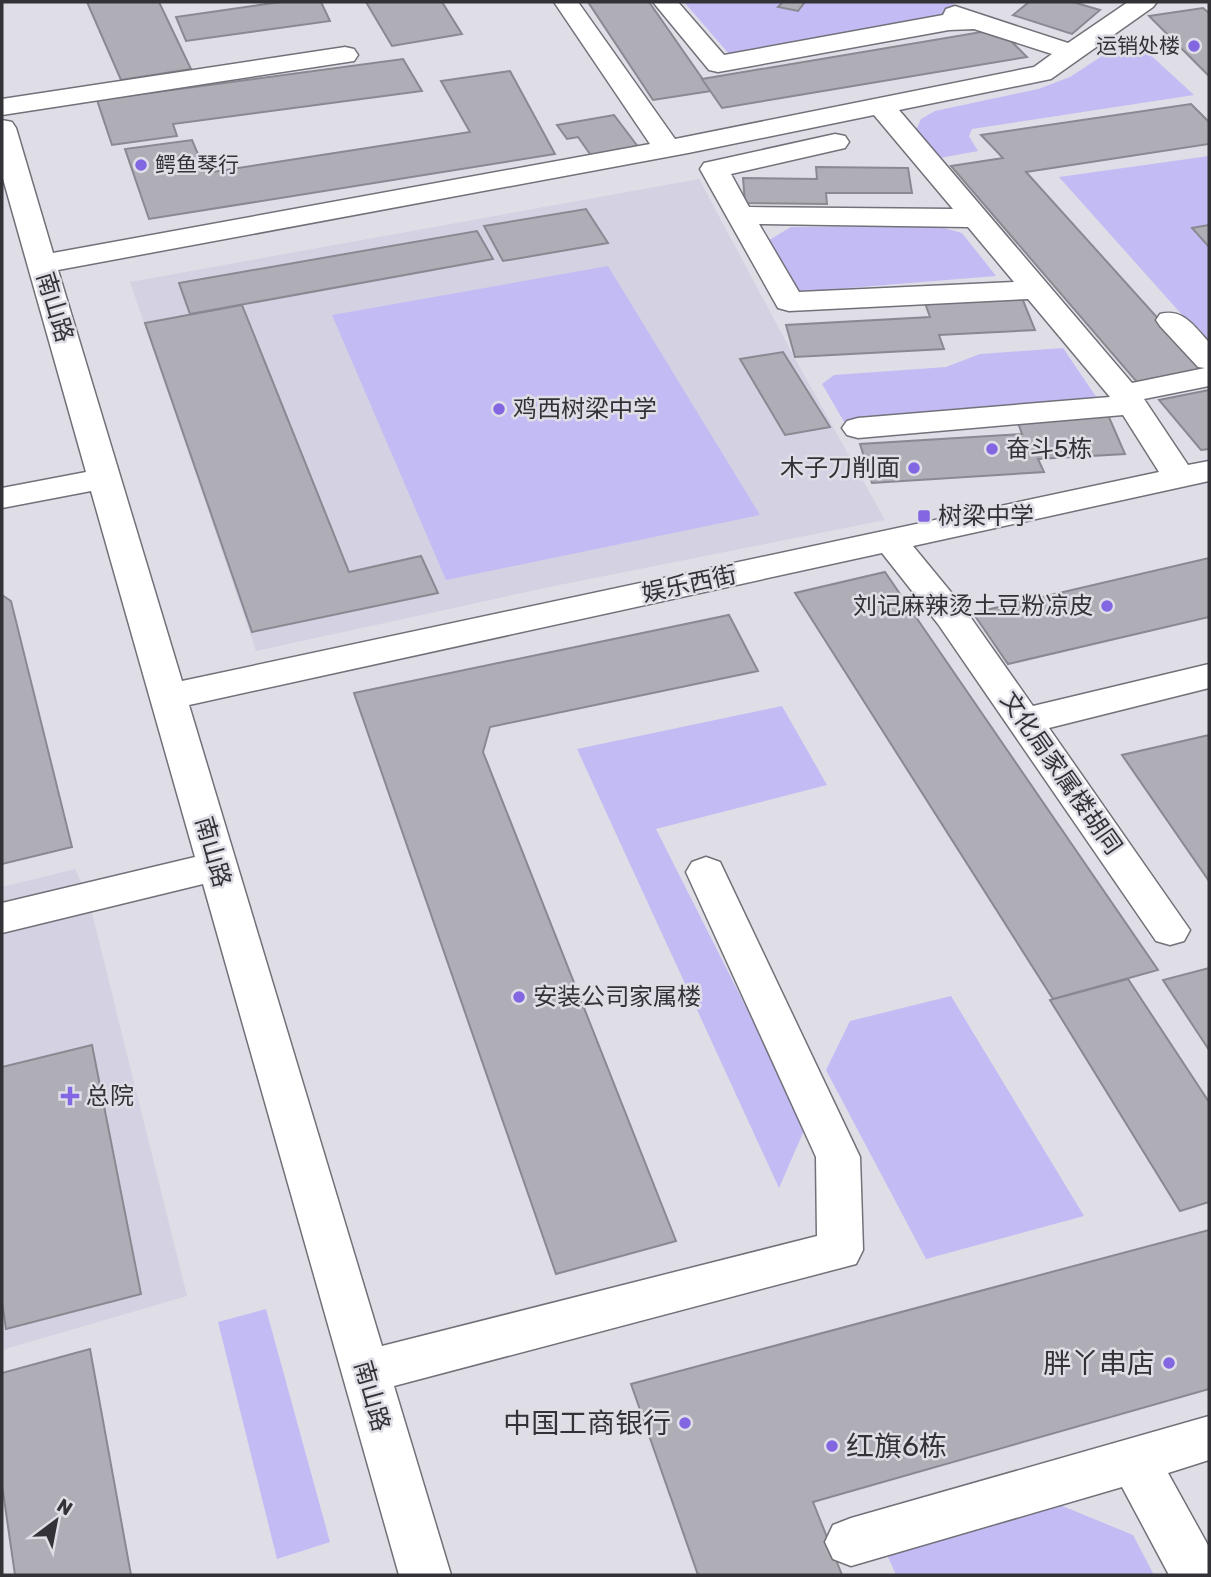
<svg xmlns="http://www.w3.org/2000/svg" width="1211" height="1577" viewBox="0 0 1211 1577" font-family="Rubik,'Noto Sans SC',sans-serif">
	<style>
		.built { fill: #d3d1e2 }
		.green { fill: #c3bcf4 }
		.building { fill: #afaeb7; stroke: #8a8992; stroke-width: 2 }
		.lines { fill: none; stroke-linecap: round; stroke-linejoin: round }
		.minor-casing { stroke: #727179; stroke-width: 3 }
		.minor { fill: #fff; fill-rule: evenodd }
		.poi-dot { fill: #8266e2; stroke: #dfdee7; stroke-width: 2.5 }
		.labels { text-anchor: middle; stroke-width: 5; stroke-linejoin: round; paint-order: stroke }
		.far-poi-label { font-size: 21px; fill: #333236; stroke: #dfdee7; text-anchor: end }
		.street-label { font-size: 24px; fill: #333236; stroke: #dfdee7 }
		.poi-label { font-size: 24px; fill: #333236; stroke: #dfdee7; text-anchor: start }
		.near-poi-label { font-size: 28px; fill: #333236; stroke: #dfdee7; text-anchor: end }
	</style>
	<rect width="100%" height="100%" fill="#dfdee7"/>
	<!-- built -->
	<g class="built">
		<path d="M699 179 798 364 885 520 559 585 256 651 130 282Z"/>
		<path d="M75 869 88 897 187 1296 2 1350V887Z"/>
	</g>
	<!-- green -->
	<g class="green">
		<path d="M684 2H953L955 11 920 23 729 54Z"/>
		<path d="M1131 37 1194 95 972 129 969 136 978 151 940 158 916 130 921 119 935 111 1038 89 1070 77Z"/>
		<path d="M1209 156V345L1059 177Z"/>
		<path d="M937 226 962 233 996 276 799 292 764 243 791 227Z"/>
		<path d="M608 266 760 515 446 580 332 315Z"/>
		<path d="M1063 348 1099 401 846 425 822 384 834 375 946 367 980 354Z"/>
		<path d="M782 706 827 785 656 829 806 1126 779 1188 577 749Z"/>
		<path d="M951 996 1084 1216 926 1259 826 1070 850 1021Z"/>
		<path d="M266 1309 330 1542 277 1559 218 1322Z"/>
		<path d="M1043 1498 1133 1535 1154 1575H896L884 1548Z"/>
	</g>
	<!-- building -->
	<g class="building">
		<path d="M87 2H159L191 69 121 80Z"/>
		<path d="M280 2H321L330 21 186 41 176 17Z"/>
		<path d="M366 2H442L462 34 392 46Z"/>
		<path d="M588 2H649L711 91 653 100Z"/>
		<path d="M783 2H805L798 11 778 7Z"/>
		<path d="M1029 2H1073L1100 10 1072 34 1013 15Z"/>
		<path d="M1203 8 1209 13V76L1149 16Z"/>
		<path d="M999 29 1027 57 722 108 702 79Z"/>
		<path d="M403 59 422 91 173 124 177 136 112 145 97 100Z"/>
		<path d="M510 71 555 154 149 219 125 149 192 140 206 173 470 132 441 81Z"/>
		<path d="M1191 104 1209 122V144L1026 172 1209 375 1142 388 951 166 1003 158 981 135Z"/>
		<path d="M614 115 639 148 592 157 578 137 567 139 557 125Z"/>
		<path d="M816 167 908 168 912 193H826L827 204 745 203 743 178 817 179Z"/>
		<path d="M586 209 608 243 503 261 484 226Z"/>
		<path d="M1209 225V247L1192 228Z"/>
		<path d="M477 231 493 259 190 314 179 283Z"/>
		<path d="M1022 298 1035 330 939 335 944 349 795 357 786 325 930 317 925 303Z"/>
		<path d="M242 305 349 572 421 556 438 593 252 632 145 323Z"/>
		<path d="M783 352 830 427 785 435 740 359Z"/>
		<path d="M1209 390V449L1201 450 1159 400Z"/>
		<path d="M1108 415 1125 454 1038 459 1044 472 872 483 860 444 1022 434 1017 420Z"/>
		<path d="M1209 558V617L1008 664 973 613Z"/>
		<path d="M885 572 1158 970 1053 999 795 593Z"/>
		<path d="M2 595 11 601 72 847 2 864Z"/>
		<path d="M729 615 758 671 490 727 483 752 676 1241 556 1274 354 693Z"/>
		<path d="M1209 735V881L1122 755Z"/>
		<path d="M1209 968V1050L1163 980Z"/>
		<path d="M1128 979 1209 1102V1202L1180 1211 1050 1000Z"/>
		<path d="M92 1045 141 1294 6 1329 2 1302V1067Z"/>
		<path d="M1209 1230V1389L813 1502 842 1575H698L631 1384Z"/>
		<path d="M90 1349 131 1575H15L2 1485V1373Z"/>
	</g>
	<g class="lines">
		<!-- minor casing -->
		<g class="minor-casing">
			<g id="minor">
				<path d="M554 2H578L675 139 1034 67 1052 54 974 29 949 30 718 72 709 70 653 2H678L724 55 943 15 946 9 955 6 1068 43 1128 2H1157L1153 7 1051 79 899 110 1132 383 1205 368 1198 367 1160 326 1156 320 1160 314C1184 308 1194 327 1209 342V386L1144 399 1188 465 1209 461V481L913 546 964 608 1033 706 1209 664V688L1049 728 1190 930 1184 941 1170 945 1156 941 938 624 882 553 189 705 382 1346 817 1236 816 1157 686 872 692 862 706 857 720 862 860 1157 863 1250 856 1264 394 1386 451 1575H399L203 884 2 933V903L195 857 91 491 2 508V488L86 472 2 175V120L12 122 16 128 53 253 650 144ZM874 115 953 209 749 207 731 174 845 148 849 142 845 136 835 134 704 163 700 169 778 308 789 311 1028 299 1110 397 858 418 847 421 842 428 847 435 858 438 1123 415 1159 472 182 681 58 270 688 153ZM759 224 968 227 1014 282 799 292Z"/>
				<path d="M345 47 354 49 358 55 354 61 2 115V99Z"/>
				<path d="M1209 1416V1460L1168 1473 1209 1547V1575H1169L1122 1487 851 1566 833 1559 825 1542 833 1525 851 1518Z"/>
			</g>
		</g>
		<!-- minor -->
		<use href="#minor" class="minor"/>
	</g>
	<!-- markers -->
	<g class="poi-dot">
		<circle cx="1194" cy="46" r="7"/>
		<circle cx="141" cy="165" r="7"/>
		<circle cx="499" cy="409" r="7"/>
		<circle cx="992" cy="449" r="7"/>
		<circle cx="914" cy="468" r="7"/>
		<rect x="917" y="509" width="14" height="14" rx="3.5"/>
		<circle cx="1107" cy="606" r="7"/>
		<circle cx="519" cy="997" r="7"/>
		<path d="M66.5 1085.5h7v7h7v7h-7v7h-7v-7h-7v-7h7z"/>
		<circle cx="1169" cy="1363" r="7"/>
		<circle cx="685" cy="1423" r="7"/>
		<circle cx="832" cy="1446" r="7"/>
	</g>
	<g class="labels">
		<!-- far-poi labels -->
		<g class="far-poi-label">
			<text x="1180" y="53">运销处楼</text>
			<text x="155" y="172" text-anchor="start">鳄鱼琴行</text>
		</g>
		<!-- street labels -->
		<g class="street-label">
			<text transform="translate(55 307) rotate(73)" y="8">南山路</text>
			<text transform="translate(689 584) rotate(-12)" y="8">娱乐西街</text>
			<text transform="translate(1061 773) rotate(55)" y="8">文化局家属楼胡同</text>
			<text transform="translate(213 852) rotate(74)" y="8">南山路</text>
			<text transform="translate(372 1396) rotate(74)" y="8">南山路</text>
		</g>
		<!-- poi labels -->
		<g class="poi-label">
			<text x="513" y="417">鸡西树梁中学</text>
			<text x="1006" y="457">奋斗5栋</text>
			<text x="900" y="476" text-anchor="end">木子刀削面</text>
			<text x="938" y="524">树梁中学</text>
			<text x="1093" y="614" text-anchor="end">刘记麻辣烫土豆粉凉皮</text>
			<text x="533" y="1005">安装公司家属楼</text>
			<text x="86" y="1104">总院</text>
		</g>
		<!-- near-poi labels -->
		<g class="near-poi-label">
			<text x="1155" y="1373">胖丫串店</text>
			<text x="671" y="1433">中国工商银行</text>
			<text x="846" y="1456" text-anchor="start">红旗6栋</text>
		</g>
	</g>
	<!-- border -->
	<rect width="1211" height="1577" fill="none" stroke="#333236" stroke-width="7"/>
	<!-- north arrow -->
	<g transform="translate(56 1521) rotate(32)" stroke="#dfdee7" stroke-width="5" paint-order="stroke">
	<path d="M0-5L12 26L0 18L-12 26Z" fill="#333236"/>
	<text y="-10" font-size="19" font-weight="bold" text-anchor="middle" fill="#333236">N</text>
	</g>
</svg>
